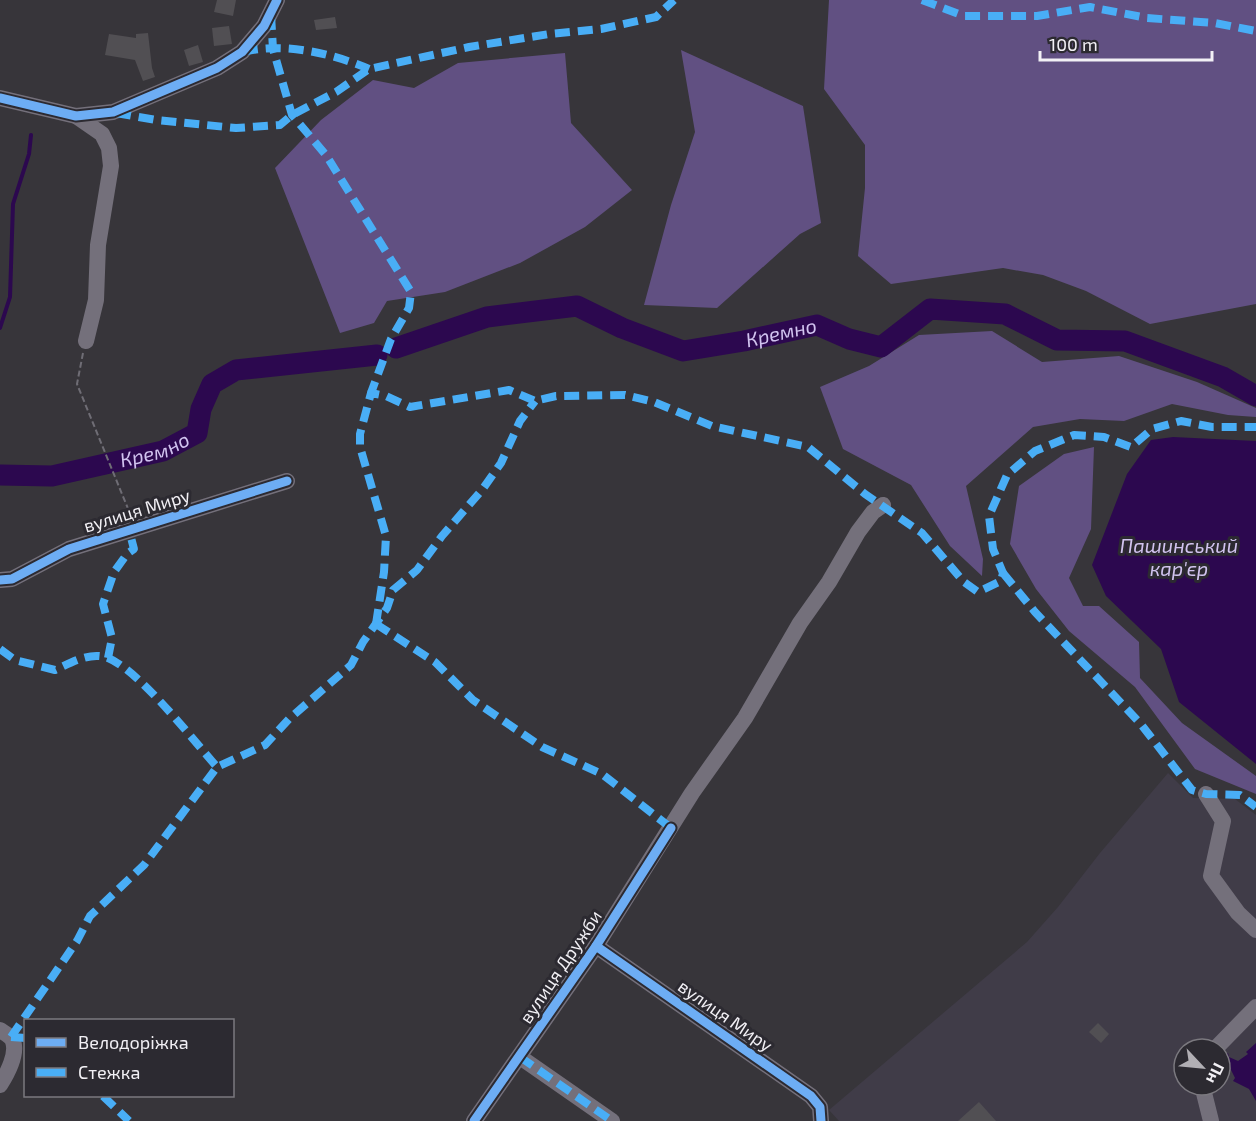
<svg xmlns="http://www.w3.org/2000/svg" width="1256" height="1121" viewBox="0 0 1256 1121" font-family="'Exo 2',sans-serif">
	<style>
		.built { fill: #403c48; fill-rule: evenodd }
		.green { fill: #615082 }
		.water { fill: #2c084f }
		.lines { fill: none; stroke-linecap: round; stroke-linejoin: round }
		.stream { stroke: #2c084f; stroke-width: 4 }
		.river { stroke: #2c084f; stroke-width: 21 }
		.building { fill: #514f53 }
		.path { stroke: #6f6d75; stroke-width: 2; stroke-dasharray: 6 3; stroke-linecap: butt }
		.minor { stroke: #74707b; stroke-width: 16 }
		.quiet { stroke: #49aef6; stroke-width: 8; stroke-dasharray: 15 8; stroke-linecap: butt }
		.cycleway-casing { stroke: #2c2a31; stroke-width: 13 }
		.cycleway { stroke: #6dadf4; stroke-width: 9 }
		.labels { text-anchor: middle; stroke-width: 6; stroke-linejoin: round; paint-order: stroke }
		.street-label { font-size: 18px; fill: #f2f0f5; stroke: #2c2a31 }
		.water-label { font-size: 20px; font-style: italic; fill: #d1c3ef; stroke: #2c2a31 }
	</style>
	<rect width="100%" height="100%" fill="#37353a"/>
	<!-- built -->
	<path class="built" d="M1168 773 1193 798 1235 799 1256 815V1121H839L829 1110 1027 942 1058 907 1100 853ZM1184 1049H1220V1085H1184Z"/>
	<!-- green -->
	<g class="green">
		<path d="M829 0H1256V304L1150 324 1086 291 1043 275 1003 268 891 284 858 256 865 188V145L824 89Z"/>
		<path d="M681 50 803 106 821 223 800 234 717 308 644 305 671 205 695 132Z"/>
		<path d="M565 53 571 123 632 190 585 227 520 263 445 292 387 301 374 323 340 333 275 168 321 120 373 80 414 88 458 63Z"/>
		<path d="M992 331 1042 362 1119 356 1197 382 1256 408V417L1228 415 1172 404 1124 421 1080 419 1033 427 966 486 983 559 982 576 950 546 911 485 843 449 820 387 869 366 919 335Z"/>
		<path d="M1094 447 1091 529 1069 578 1083 606H1099L1139 642 1140 678 1182 723 1256 776V794L1195 769 1135 687 1069 631 1036 589 1010 544 1019 486 1064 454Z"/>
	</g>
	<!-- water -->
	<g class="water">
		<path d="M1173 437 1256 441V764L1179 702 1161 649 1106 596 1092 565 1127 474 1151 440Z"/>
		<path d="M1256 1043V1101L1249 1089 1233 1081 1235 1078 1231 1070 1220 1064V1061L1228 1053 1229 1057 1238 1061 1248 1054 1246 1052Z"/>
	</g>
	<g class="lines">
		<!-- stream -->
		<path class="stream" d="M0 328 10 297 13 204 29 154 31 135"/>
		<!-- river -->
		<g class="river">
			<path id="s1" d="M396 348 487 317 577 306 622 328 683 351 744 341 817 325 849 339 881 347 930 309 1005 314 1057 340 1125 341 1223 377 1256 396"/>
			<path id="s2" d="M0 475 52 476 163 451 197 433 201 409 212 384 236 370 377 355"/>
		</g>
	</g>
	<!-- building -->
	<g class="building">
		<path d="M217 0H236L233 16 214 12Z"/>
		<path d="M335 17 337 28 316 30 314 20Z"/>
		<path d="M229 26 232 44 214 46 212 28Z"/>
		<path d="M148 33 152 68 155 77 143 81 135 60 105 55 109 34 136 38V34Z"/>
		<path d="M198 45 203 62 189 66 184 50Z"/>
		<path d="M1098 1023 1109 1034 1101 1043 1089 1032Z"/>
		<path d="M979 1102 996 1121H958Z"/>
	</g>
	<g class="lines">
		<!-- path -->
		<path class="path" d="M83 353 77 384 131 516"/>
		<!-- minor -->
		<g class="minor">
			<path d="M0 98 76 116 113 112 217 68 242 52 264 26 277 0"/>
			<path d="M76 116 102 134 109 148 111 166 98 245 96 300 86 341"/>
			<path d="M0 580 12 579 69 549 287 481"/>
			<path d="M1206 794 1223 821 1211 876 1238 913 1256 930"/>
			<path d="M596 946 811 1096 820 1107 821 1121"/>
			<path d="M0 1030C4 1033 9 1035 12 1039 19 1052 7 1074 0 1085"/>
			<path d="M1215 1049 1256 1007"/>
			<path d="M520 1057 612 1121"/>
			<path d="M1202 1085 1211 1121"/>
			<path d="M474 1121 596 946 692 793 745 718 800 623 829 582 858 532 873 512 883 505"/>
		</g>
		<!-- quiet -->
		<g class="quiet">
			<path d="M922 0 964 16H1037L1090 7 1147 18 1215 23 1256 31"/>
			<path d="M271 15 273 49 292 115 326 155 411 292 409 308 391 339 371 393"/>
			<path d="M243 52C284 42 331 53 369 69"/>
			<path d="M116 113 156 120 236 128 280 125 292 115 336 92 369 69 469 47 549 34 601 29 656 17 674 0"/>
			<path d="M1003 573 1035 612 1140 723 1192 790 1206 794 1240 795 1256 807"/>
			<path d="M376 624 384 572 386 536 360 447V434L371 393 386 396 410 407 509 390 535 401 556 396 625 395 654 402 712 426 808 447 865 494 922 533 964 582 978 592 1001 581 1003 573 993 549 989 516 1007 475 1035 451 1074 435 1104 437 1131 447 1152 429 1181 421 1212 427H1256"/>
			<path d="M376 624 435 662 473 700 542 747 602 774 671 828"/>
			<path d="M0 649 15 660 55 670C71 663 90 651 108 658 140 671 193 740 217 767"/>
			<path d="M108 658 112 638 103 604 114 572 127 554 134 549 129 530"/>
			<path d="M11 1037 77 941 90 916 144 865 217 767 265 745 289 719 351 665 363 642 387 608 393 590 417 570 442 536 482 490 501 463 520 421 535 401"/>
			<path d="M11 1037 26 1038"/>
			<path d="M520 1057 612 1121"/>
			<path d="M103 1096 129 1121"/>
		</g>
		<!-- cycleway casing -->
		<g class="cycleway-casing">
			<g id="cycleway">
				<path d="M0 98 76 116 113 112 217 68 242 52 264 26 277 0"/>
				<path d="M0 580 12 579 69 549 287 481"/>
				<path d="M596 946 811 1096 820 1107 821 1121"/>
				<path d="M474 1121 596 946 671 828"/>
			</g>
		</g>
		<!-- cycleway -->
		<use href="#cycleway" class="cycleway"/>
	</g>
	<g class="labels">
		<!-- street labels -->
		<g class="street-label">
			<text transform="translate(137 511) rotate(-17)" y="6">вулиця Миру</text>
			<text transform="translate(561 967) rotate(-56)" y="6">вулиця Дружби</text>
			<text transform="translate(725 1016) rotate(35)" y="6">вулиця Миру</text>
		</g>
		<!-- water labels -->
		<g class="water-label">
			<text dy="7" stroke="none"><textPath href="#s1" startOffset="402">Кремно</textPath></text>
			<text dy="7" stroke="none"><textPath href="#s2" startOffset="158">Кремно</textPath></text>
			<text x="1179" y="553">Пашинський<tspan x="1179" dy="23">кар'єр</tspan></text>
		</g>
	</g>
	<!-- legend -->
	<rect x="24" y="1019" width="210" height="78" fill="#2c2a31" stroke="#7b797f" stroke-width="1.5"/>
	<rect x="36" y="1038" width="30" height="9" fill="#6dadf4" stroke="#7b797f" stroke-width="1.5"/>
	<text x="78" y="1049" font-size="18" fill="#f2f0f5">Велодоріжка</text>
	<rect x="36" y="1068" width="30" height="9" fill="#49aef6" stroke="#7b797f" stroke-width="1.5"/>
	<text x="78" y="1079" font-size="18" fill="#f2f0f5">Стежка</text>
	<!-- north arrow -->
	<g transform="translate(1202 1067) rotate(116)"><circle r="28" fill="#2c2a31" stroke="#7b797f" stroke-width="1.5"/>
	<path d="M0-4.5L10 22L0 15L-10 22Z" fill="#b1afb4"/>
	<text y="-9" font-size="16" font-weight="bold" text-anchor="middle" fill="#f2f0f5">Пн</text>
	</g>
	<!-- scale -->
	<path d="M1040 51v9h172v-9" fill="none" stroke="#f2f0f5" stroke-width="3"/>
	<text x="1049" y="51" font-size="18" fill="#f2f0f5" stroke="#2c2a31" stroke-width="4.5" paint-order="stroke">100 m</text>
</svg>
